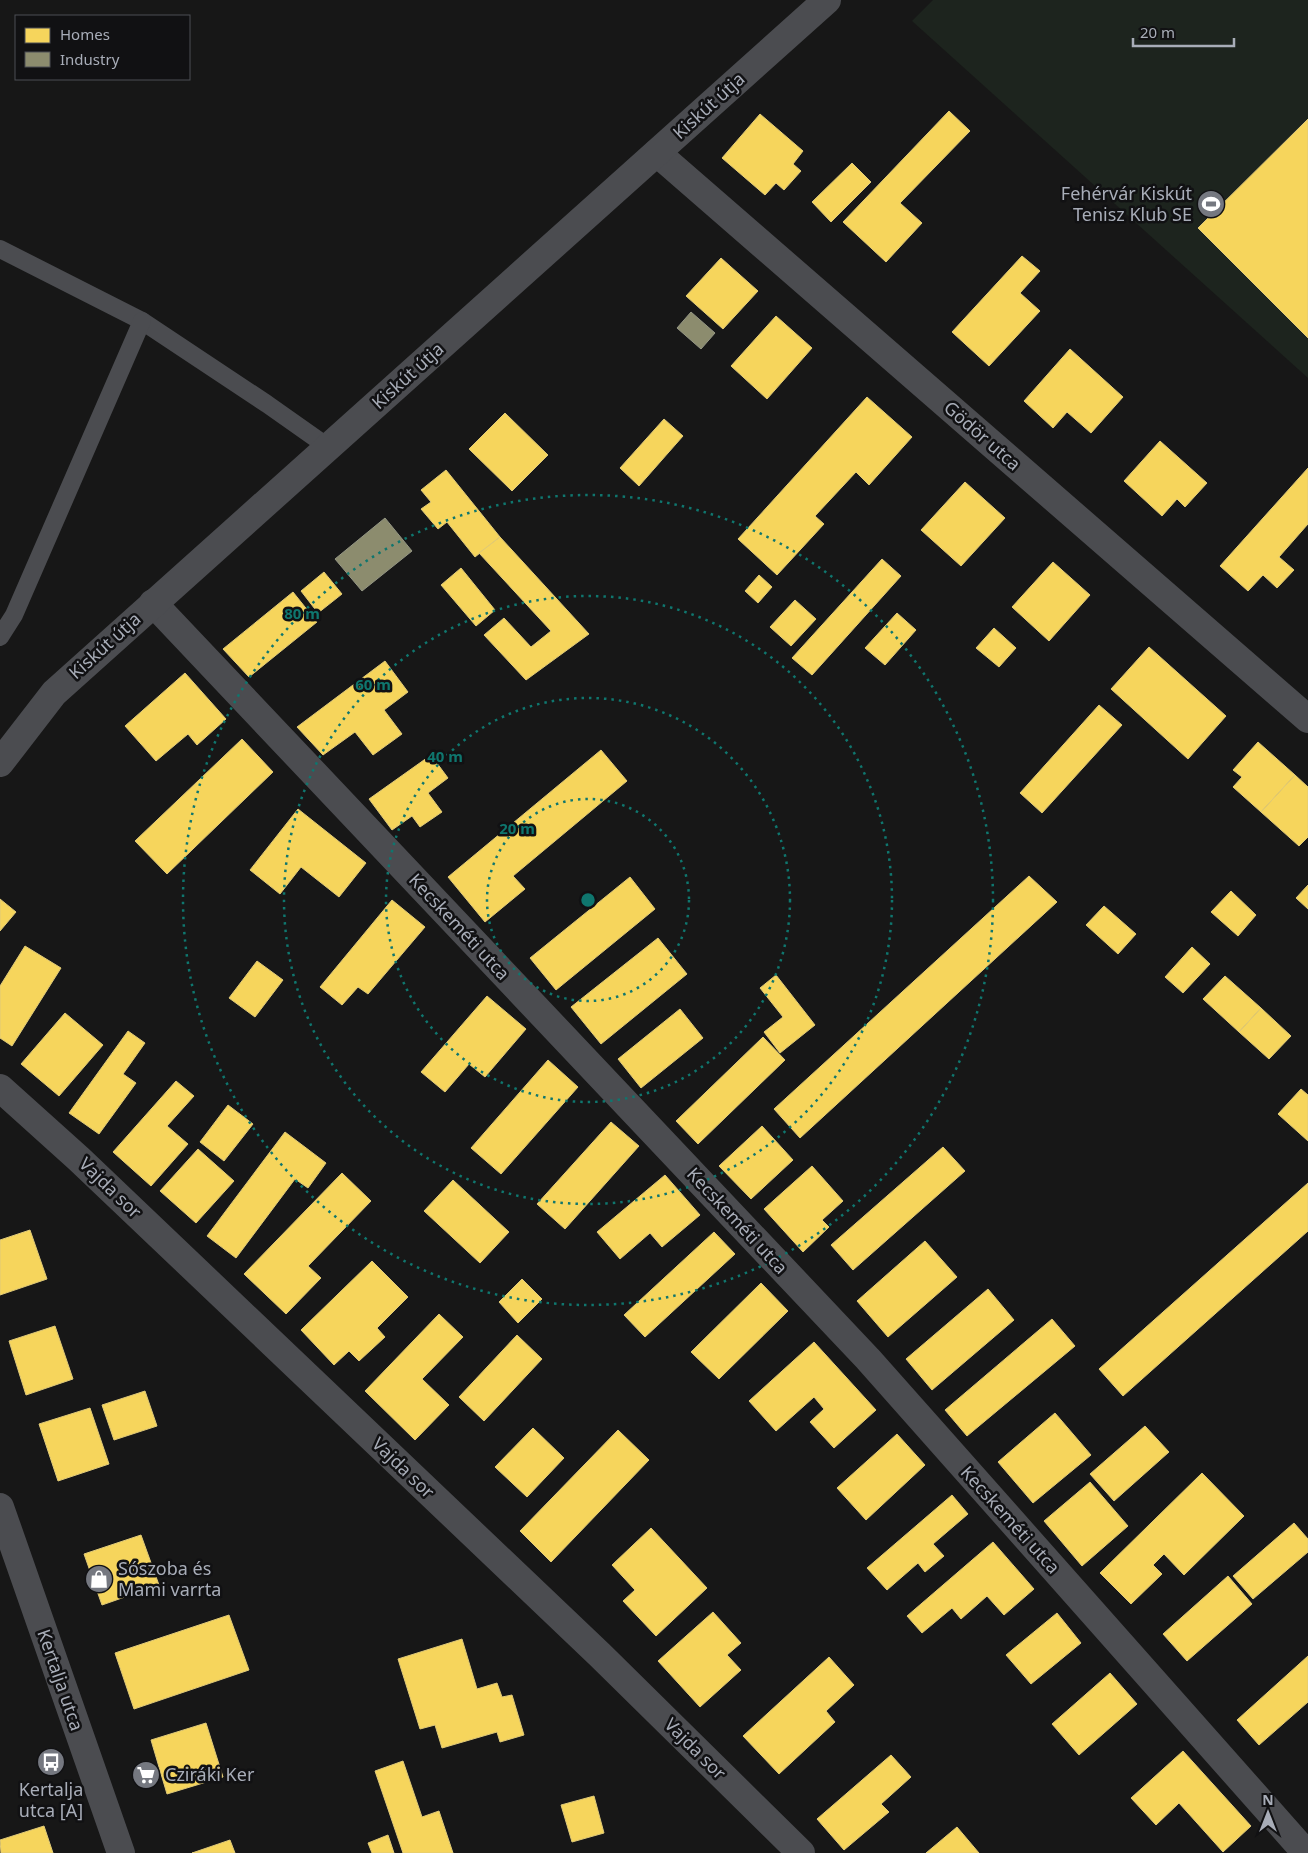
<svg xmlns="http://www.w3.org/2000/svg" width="1308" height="1853" viewBox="0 0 1308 1853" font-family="'Noto Sans',sans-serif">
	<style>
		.green { fill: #1d241e }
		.homes { fill: #f6d55c; stroke: #dfc978 }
		.industry { fill: #8c8c6e; stroke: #949684 }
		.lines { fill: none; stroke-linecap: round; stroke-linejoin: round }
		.lane { stroke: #4b4c50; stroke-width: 18 }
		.street { stroke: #4b4c50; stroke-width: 28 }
		.ring { fill: none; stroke: #0f766e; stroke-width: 2.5; stroke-dasharray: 2.5 5 }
		.labels { text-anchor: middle; stroke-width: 5; stroke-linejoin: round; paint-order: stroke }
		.street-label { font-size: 18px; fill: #a8adb8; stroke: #111113 }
		.poi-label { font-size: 18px; fill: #a8adb8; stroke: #111113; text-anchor: start }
		.centre { fill: #0f766e; stroke: #111113; stroke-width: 2.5 }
		.ring-label { font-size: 15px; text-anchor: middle; font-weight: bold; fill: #0f766e; stroke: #111113; stroke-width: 5; stroke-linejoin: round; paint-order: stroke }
	</style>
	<rect width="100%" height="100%" fill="#171717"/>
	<!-- green -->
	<path class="green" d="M933 0H1308V378L912 21Z"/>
	<!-- homes -->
	<g class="homes">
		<path d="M949 111 970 131 900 203 922 223 886 262 843 222Z"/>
		<path d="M760 114 803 151 793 164 801 171 784 190 776 183 765 195 722 158Z"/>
		<path d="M1308 119V338L1198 228Z"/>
		<path d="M852 163 871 182 831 222 812 202Z"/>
		<path d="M1022 256 1040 271 1020 293 1040 311 989 366 952 332Z"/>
		<path d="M721 258 758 291 723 329 686 296Z"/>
		<path d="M776 316 812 348 767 399 731 366Z"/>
		<path d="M1070 349 1123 397 1091 433 1067 412 1053 428 1024 401Z"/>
		<path d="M867 397 912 437 869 485 856 472 815 516 824 524 777 575 738 539Z"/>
		<path d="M505 413 548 455 512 491 469 449Z"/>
		<path d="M664 419 683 436 639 486 620 468Z"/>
		<path d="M1160 441 1207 483 1185 507 1177 499 1162 516 1124 481Z"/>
		<path d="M1308 468V524L1279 557 1294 570 1277 588 1263 575 1248 591 1220 566Z"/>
		<path d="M446 470 500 537 475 557 447 522 438 529 421 509 431 502 421 490Z"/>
		<path d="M965 482 1005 518 961 566 921 530Z"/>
		<path d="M500 537 589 634 526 680 484 635 504 618 531 647 551 631 479 553Z"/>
		<path d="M882 559 901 576 812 675 792 658Z"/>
		<path d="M1053 562 1090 595 1049 641 1012 607Z"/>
		<path d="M461 568 495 610 476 626 441 585Z"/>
		<path d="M324 572 342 594 318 613 301 591Z"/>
		<path d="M759 575 772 587 758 603 745 591Z"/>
		<path d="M293 592 317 622 249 677 223 649Z"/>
		<path d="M795 600 816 619 791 646 770 627Z"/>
		<path d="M897 613 916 630 885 665 865 648Z"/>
		<path d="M994 628 1016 648 999 667 976 648Z"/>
		<path d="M1149 647 1226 716 1188 759 1111 689Z"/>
		<path d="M385 661 408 692 384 710 402 734 373 755 355 732 323 755 297 727Z"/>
		<path d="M185 673 226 719 197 745 188 734 156 761 125 726Z"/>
		<path d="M1099 705 1122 725 1042 813 1020 793Z"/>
		<path d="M242 739 273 772 167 874 135 841Z"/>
		<path d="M1258 742 1295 775 1261 812 1233 787 1242 777 1233 770Z"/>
		<path d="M601 750 627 781 513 876 525 889 485 922 448 877Z"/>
		<path d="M431 755 448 778 428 793 442 812 420 827 412 816 392 830 369 799Z"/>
		<path d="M1295 775 1308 787V837L1299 846 1261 812Z"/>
		<path d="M298 809 366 863 339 897 301 867 280 894 250 870Z"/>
		<path d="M1029 876 1057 902 800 1138 774 1109Z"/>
		<path d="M630 877 655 909 556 990 530 958Z"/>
		<path d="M1308 885V909L1296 898Z"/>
		<path d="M1231 891 1256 915 1238 936 1211 912Z"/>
		<path d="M0 899 16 912 0 931Z"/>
		<path d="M392 900 425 927 368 994 358 987 342 1005 320 987Z"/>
		<path d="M1104 906 1136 934 1118 954 1086 925Z"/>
		<path d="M658 938 687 974 601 1044 571 1007Z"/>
		<path d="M25 946 61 968 12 1046 0 1038V986Z"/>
		<path d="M1192 947 1210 964 1183 993 1165 977Z"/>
		<path d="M257 961 283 980 255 1017 229 998Z"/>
		<path d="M776 975 815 1025 780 1053 764 1032 783 1017 760 988Z"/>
		<path d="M1225 976 1261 1008 1239 1032 1203 999Z"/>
		<path d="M487 996 526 1029 485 1077 469 1064 445 1092 421 1072Z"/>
		<path d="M1261 1008 1291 1036 1269 1059 1239 1032Z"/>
		<path d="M680 1009 703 1038 641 1088 618 1059Z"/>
		<path d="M65 1013 103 1045 59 1096 21 1064Z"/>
		<path d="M128 1031 145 1043 123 1074 136 1083 99 1134 69 1113Z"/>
		<path d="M763 1037 785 1060 698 1144 676 1121Z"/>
		<path d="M548 1060 578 1087 501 1174 471 1148Z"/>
		<path d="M176 1081 194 1096 167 1126 188 1144 151 1186 113 1152Z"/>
		<path d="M1301 1089 1308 1095V1141L1278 1114Z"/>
		<path d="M228 1105 253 1124 224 1161 200 1142Z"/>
		<path d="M611 1122 639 1146 565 1229 537 1204Z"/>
		<path d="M762 1126 793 1160 751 1199 719 1166Z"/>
		<path d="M285 1132 326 1163 308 1188 295 1179 236 1258 207 1236Z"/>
		<path d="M943 1147 965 1171 853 1270 831 1245Z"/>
		<path d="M198 1149 234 1181 196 1223 160 1191Z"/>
		<path d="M812 1166 843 1201 822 1220 829 1227 803 1252 764 1209Z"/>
		<path d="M342 1173 371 1201 308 1266 321 1278 286 1314 244 1274Z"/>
		<path d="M665 1175 700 1215 662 1247 650 1233 620 1259 597 1232Z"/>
		<path d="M453 1180 509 1232 480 1263 424 1211Z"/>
		<path d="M1308 1183V1231L1123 1396 1099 1369Z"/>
		<path d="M30 1230 47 1279 0 1295V1240Z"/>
		<path d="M714 1232 735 1254 645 1337 624 1315Z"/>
		<path d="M925 1241 957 1277 888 1337 857 1301Z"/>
		<path d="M372 1261 408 1297 377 1328 385 1337 359 1361 349 1351 334 1365 301 1330Z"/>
		<path d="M522 1279 542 1299 518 1323 499 1302Z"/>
		<path d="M761 1283 788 1311 719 1379 691 1352Z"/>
		<path d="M988 1289 1014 1320 932 1390 906 1359Z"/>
		<path d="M439 1314 463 1337 422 1379 449 1405 415 1440 365 1391Z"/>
		<path d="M1052 1319 1075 1346 967 1436 945 1410Z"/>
		<path d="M55 1326 73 1379 26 1395 9 1341Z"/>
		<path d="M517 1335 542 1359 484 1421 459 1397Z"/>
		<path d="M814 1342 876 1410 834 1448 810 1422 824 1409 814 1397 776 1431 749 1401Z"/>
		<path d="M145 1391 157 1426 114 1440 102 1405Z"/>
		<path d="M90 1408 109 1464 58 1481 39 1424Z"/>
		<path d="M1055 1413 1091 1455 1033 1503 998 1462Z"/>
		<path d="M1145 1426 1169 1452 1114 1501 1090 1474Z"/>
		<path d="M533 1428 564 1458 527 1497 495 1467Z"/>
		<path d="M618 1430 649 1460 551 1562 520 1531Z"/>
		<path d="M897 1434 925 1465 866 1520 837 1488Z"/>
		<path d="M1202 1473 1244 1516 1184 1575 1164 1554 1153 1565 1162 1574 1131 1604 1100 1573Z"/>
		<path d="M1090 1482 1128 1526 1082 1566 1044 1521Z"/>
		<path d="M952 1495 968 1514 933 1544 944 1556 925 1572 918 1563 887 1590 867 1568Z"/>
		<path d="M1294 1523 1308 1539V1552L1253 1599 1233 1576Z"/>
		<path d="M651 1528 707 1588 656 1636 623 1601 635 1590 612 1565Z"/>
		<path d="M141 1535 159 1585 102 1605 84 1554Z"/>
		<path d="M993 1542 1034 1589 1004 1615 987 1596 961 1619 952 1608 922 1633 907 1616Z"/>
		<path d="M1228 1576 1252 1604 1187 1661 1163 1634Z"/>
		<path d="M713 1612 741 1643 727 1655 741 1670 700 1707 658 1661Z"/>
		<path d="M1057 1613 1081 1643 1031 1684 1006 1655Z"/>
		<path d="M229 1615 249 1670 134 1709 115 1653Z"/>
		<path d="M462 1639 477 1689 497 1683 502 1697 512 1695 524 1735 500 1742 497 1732 442 1748 435 1725 420 1729 398 1659Z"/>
		<path d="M1308 1656V1702L1259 1745 1237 1720Z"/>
		<path d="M829 1657 854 1685 826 1711 835 1722 779 1774 743 1736Z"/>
		<path d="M1110 1673 1137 1704 1079 1755 1052 1724Z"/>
		<path d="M206 1723 223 1777 167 1794 151 1740Z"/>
		<path d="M1183 1751 1251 1826 1223 1852 1179 1803 1156 1825 1131 1798Z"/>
		<path d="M891 1755 911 1777 881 1804 889 1812 844 1850 817 1819Z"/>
		<path d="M403 1761 422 1817 439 1811 453 1853H403L375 1771Z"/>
		<path d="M594 1796 604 1833 572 1842 561 1805Z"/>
		<path d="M44 1826 53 1853H1L0 1840Z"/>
		<path d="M957 1827 979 1853H926Z"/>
		<path d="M388 1835 394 1853H372L368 1843Z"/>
		<path d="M230 1840 235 1853H192Z"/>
	</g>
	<!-- industry -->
	<g class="industry">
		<path d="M691 312 715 333 701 349 677 328Z"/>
		<path d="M385 518 412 551 362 591 335 559Z"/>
	</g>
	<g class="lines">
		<!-- lane -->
		<g class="lane">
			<path d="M0 249 142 321 267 404 328 447"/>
			<path d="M0 637 14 615 142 321"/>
		</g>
		<!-- street -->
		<g class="street">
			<path d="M657 153 1308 719"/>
			<path d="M153 603 868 1359 1306 1853"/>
			<path d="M0 763 54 693 827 0"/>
			<path d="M0 1088 79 1159 600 1655 801 1853"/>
			<path d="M0 1507 121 1853"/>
		</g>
	</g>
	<!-- distance rings -->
	<g class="ring">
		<circle cx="588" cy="900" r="101"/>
		<circle cx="588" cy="900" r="202"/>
		<circle cx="588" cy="900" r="304"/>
		<circle cx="588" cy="900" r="405"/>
	</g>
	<!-- icons -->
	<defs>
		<g id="stadium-disc" transform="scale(1.4375)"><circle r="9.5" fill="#757880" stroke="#111113"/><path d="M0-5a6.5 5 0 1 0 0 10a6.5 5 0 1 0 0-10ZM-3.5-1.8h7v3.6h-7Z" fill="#fff"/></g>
		<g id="shop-disc" transform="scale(1.4375)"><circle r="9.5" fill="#757880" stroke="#111113"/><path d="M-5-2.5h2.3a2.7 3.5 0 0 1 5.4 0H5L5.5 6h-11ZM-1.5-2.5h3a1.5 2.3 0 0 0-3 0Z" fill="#fff"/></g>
		<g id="bus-disc" transform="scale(1.4375)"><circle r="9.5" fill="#757880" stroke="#111113"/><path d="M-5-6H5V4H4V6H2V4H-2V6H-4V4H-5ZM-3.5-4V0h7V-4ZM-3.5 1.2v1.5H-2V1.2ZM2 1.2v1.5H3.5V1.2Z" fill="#fff"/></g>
		<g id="supermarket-disc" transform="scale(1.4375)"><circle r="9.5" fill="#757880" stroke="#111113"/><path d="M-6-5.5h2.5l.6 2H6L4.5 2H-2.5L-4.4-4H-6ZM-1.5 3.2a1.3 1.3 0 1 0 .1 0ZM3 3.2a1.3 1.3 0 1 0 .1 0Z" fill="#fff"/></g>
	</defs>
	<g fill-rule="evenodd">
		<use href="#stadium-disc" x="1211" y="204"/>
		<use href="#shop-disc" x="99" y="1579"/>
		<use href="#bus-disc" x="51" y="1762"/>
		<use href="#supermarket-disc" x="146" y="1775"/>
	</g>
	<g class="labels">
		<!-- street labels -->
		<g class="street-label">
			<text transform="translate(709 106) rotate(-42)" y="6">Kiskút útja</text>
			<text transform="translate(408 376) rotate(-42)" y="6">Kiskút útja</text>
			<text transform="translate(982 436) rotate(41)" y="6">Gödör utca</text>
			<text transform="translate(105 646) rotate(-42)" y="6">Kiskút útja</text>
			<text transform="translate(459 927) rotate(47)" y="6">Kecskeméti utca</text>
			<text transform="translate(110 1188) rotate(44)" y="6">Vajda sor</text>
			<text transform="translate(737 1221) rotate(47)" y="6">Kecskeméti utca</text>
			<text transform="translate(403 1468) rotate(44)" y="6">Vajda sor</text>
			<text transform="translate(1010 1520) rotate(48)" y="6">Kecskeméti utca</text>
			<text transform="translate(60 1680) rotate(71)" y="6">Kertalja utca</text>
			<text transform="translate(695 1749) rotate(45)" y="6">Vajda sor</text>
		</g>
		<!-- poi labels -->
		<g class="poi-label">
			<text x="1192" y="200" text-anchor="end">Fehérvár Kiskút<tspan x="1192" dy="21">Tenisz Klub SE</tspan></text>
			<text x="118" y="1575">Sószoba és<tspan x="118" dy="21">Mami varrta</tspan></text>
			<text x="165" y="1781">Cziráki Ker</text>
			<text x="51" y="1796" text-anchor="middle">Kertalja<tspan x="51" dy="21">utca [A]</tspan></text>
		</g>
	</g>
	<circle cx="588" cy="900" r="8" class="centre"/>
	<g class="ring-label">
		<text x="302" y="619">80 m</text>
		<text x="373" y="690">60 m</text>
		<text x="445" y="762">40 m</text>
		<text x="517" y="834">20 m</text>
	</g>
	<!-- legend -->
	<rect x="15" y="15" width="175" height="65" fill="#111113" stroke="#4d4f55"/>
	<rect x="25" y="28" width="25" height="15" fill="#f6d55c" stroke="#4d4f55"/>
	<text x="60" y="40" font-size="15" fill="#a8adb8">Homes</text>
	<rect x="25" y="52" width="25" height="15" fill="#8c8c6e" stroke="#4d4f55"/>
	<text x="60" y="65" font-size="15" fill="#a8adb8">Industry</text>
	<!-- north arrow -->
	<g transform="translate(1268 1813)" stroke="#111113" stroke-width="4" paint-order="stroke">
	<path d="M0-4L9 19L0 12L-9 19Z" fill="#a8adb8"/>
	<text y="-8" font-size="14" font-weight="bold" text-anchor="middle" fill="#a8adb8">N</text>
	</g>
	<!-- scale -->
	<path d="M1133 38v8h101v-8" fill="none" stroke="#a8adb8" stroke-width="2.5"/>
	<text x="1140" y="38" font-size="15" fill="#a8adb8" stroke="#111113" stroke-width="4" paint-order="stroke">20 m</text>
</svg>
